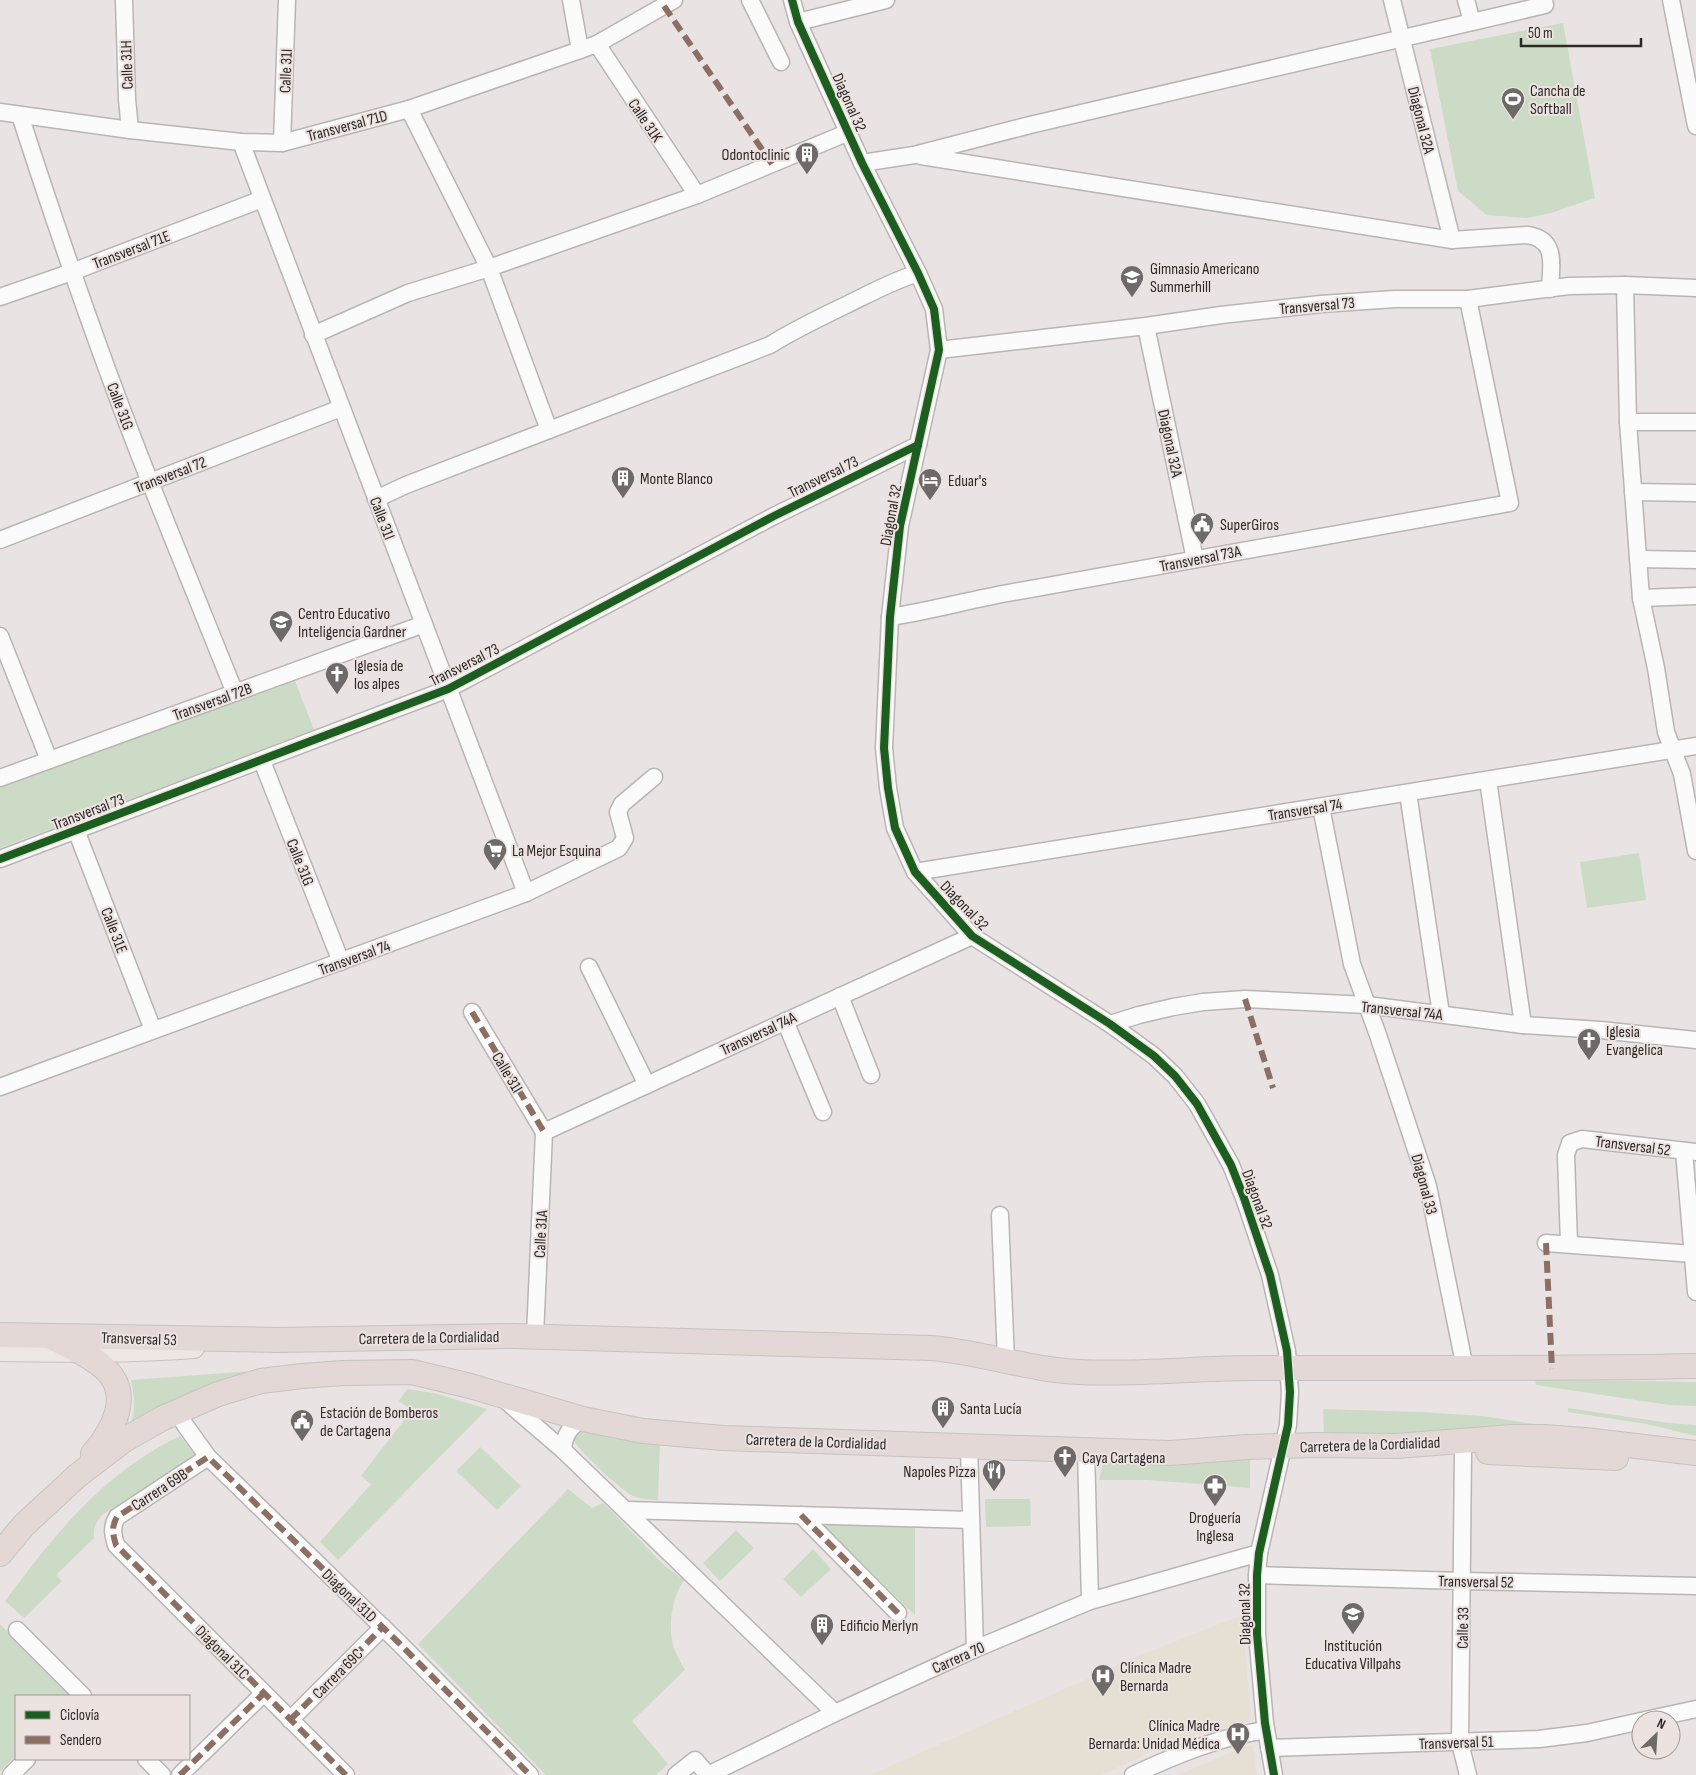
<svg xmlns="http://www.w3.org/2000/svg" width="1696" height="1775" viewBox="0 0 1696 1775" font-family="'Sofia Sans Condensed',sans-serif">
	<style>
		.medical { fill: #e6dfd3 }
		.green { fill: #cbdbc5 }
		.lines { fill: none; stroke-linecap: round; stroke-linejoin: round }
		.minor-casing { stroke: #b9b5b4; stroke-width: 19 }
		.major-casing { stroke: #c5c3c2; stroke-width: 22 }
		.highway-casing { stroke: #c5c3c2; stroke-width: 26 }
		.minor { stroke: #fcfbfb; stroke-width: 16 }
		.major { stroke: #ede7e4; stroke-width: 20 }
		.highway { stroke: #e3d8d5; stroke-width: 24 }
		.quiet { stroke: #8d6e63; stroke-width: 6; stroke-dasharray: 12 6; stroke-linecap: butt }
		.cycleway-casing { stroke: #ece3e0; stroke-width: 11 }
		.cycleway { stroke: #1b5e20; stroke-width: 8 }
		.labels { text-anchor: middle; stroke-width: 4; stroke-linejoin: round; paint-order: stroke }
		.street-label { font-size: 16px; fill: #2c2928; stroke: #ece3e0 }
		.poi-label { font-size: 16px; fill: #2c2928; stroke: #ece3e0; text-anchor: start }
	</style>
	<rect width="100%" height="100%" fill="#e9e4e3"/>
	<!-- medical -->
	<g class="medical">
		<path d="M1242 1615 1251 1721 1172 1742 1102 1775H870L1146 1653Z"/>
		<path d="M1246 1746H1253L1257 1775H1178Z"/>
	</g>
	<!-- green -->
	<g class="green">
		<path d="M1563 23 1595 198 1551 213 1527 218 1487 215 1458 191 1430 49Z"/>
		<path d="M294 678 314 730 0 848V788Z"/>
		<path d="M1639 853 1646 900 1587 908 1580 862Z"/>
		<path d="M252 1371 185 1398 131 1424C136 1409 134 1394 131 1380Z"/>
		<path d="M1535 1379 1696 1382V1406L1669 1405 1536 1385Z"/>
		<path d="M407 1389 434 1393 487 1409 338 1560 320 1542 371 1484 361 1476 412 1410 399 1401Z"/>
		<path d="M1568 1408 1669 1423 1696 1425V1436L1647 1424 1568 1412Z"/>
		<path d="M1323 1409 1420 1412 1483 1416 1567 1429H1470L1324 1437Z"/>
		<path d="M581 1427 660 1441 658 1500C649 1500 639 1499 631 1495 622 1490 576 1449 574 1440 573 1434 577 1431 581 1427Z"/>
		<path d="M180 1436 197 1457 102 1515C96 1521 93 1529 94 1538L56 1575 62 1581 24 1618 5 1601C55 1534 103 1473 180 1436Z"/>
		<path d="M480 1447 521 1486 497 1510 456 1471Z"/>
		<path d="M1106 1459 1250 1460V1488L1148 1480H1099L1103 1464Z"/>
		<path d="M568 1489 592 1508 603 1503 665 1566 684 1580C672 1597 668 1624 673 1645 675 1653 681 1662 685 1670L632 1721 668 1764 656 1775H546L418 1644Z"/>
		<path d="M985 1499H1030L1031 1526 986 1527Z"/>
		<path d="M822 1524 915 1527V1615Z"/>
		<path d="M736 1530 754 1548 720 1581 703 1563Z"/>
		<path d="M813 1549 831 1569 801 1597 783 1579Z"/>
		<path d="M0 1624 72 1696H16V1755L0 1772Z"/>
	</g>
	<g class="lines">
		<!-- minor casing -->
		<g class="minor-casing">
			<g id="minor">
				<path d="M124 0 127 99 130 130"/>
				<path d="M571 0 580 50"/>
				<path d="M750 0 781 62"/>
				<path d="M792 0 798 22 862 163 918 273 934 309 939 350 900 526 890 617 884 748 888 788 895 828 915 872 972 936 1110 1024 1154 1056 1175 1076 1197 1104 1231 1165 1244 1198 1270 1275 1287 1351 1290 1392 1288 1425 1259 1553 1257 1575V1634L1265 1723 1274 1775"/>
				<path d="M1392 0 1452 240"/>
				<path d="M1466 0 1472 22"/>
				<path d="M1671 0 1696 126"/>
				<path d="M798 22 886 0"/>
				<path d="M597 44 697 195"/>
				<path d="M409 109 489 268 549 430"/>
				<path d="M0 112 130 130 241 142 282 143 409 109 580 50 597 44 674 0"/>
				<path d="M20 115C60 239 102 361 150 482 178 553 207 622 235 693"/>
				<path d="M241 142 526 893"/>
				<path d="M282 143 287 0"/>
				<path d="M921 156 1452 240 1527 235C1558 239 1551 266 1550 289"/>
				<path d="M862 163 914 155 1030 125 1545 5 1544 0"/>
				<path d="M1625 285 1628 422 1641 598 1656 668 1666 732 1682 774 1696 851"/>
				<path d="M0 297 72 272 262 199"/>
				<path d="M1146 326 1195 559"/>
				<path d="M313 335 408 293 489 268 697 195 849 132"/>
				<path d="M939 350 1146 326 1221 315 1321 304 1395 299H1468L1569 286 1625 285 1696 288"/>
				<path d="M1628 422H1696"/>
				<path d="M1633 492 1696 493"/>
				<path d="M376 499 406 485 770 345C794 330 819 318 844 306 869 294 892 281 918 273"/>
				<path d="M0 540 341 408"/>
				<path d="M1638 559 1696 560"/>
				<path d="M1641 598 1696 596"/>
				<path d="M890 617C930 611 969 600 1008 593 1176 564 1343 533 1510 503L1468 299"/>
				<path d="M0 636 49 760"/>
				<path d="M262 761 341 962"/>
				<path d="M0 778 424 624"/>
				<path d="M1488 780 1523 1025"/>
				<path d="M1408 793 1441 1014"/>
				<path d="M1321 807 1352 964 1378 1035 1428 1186 1465 1368"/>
				<path d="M76 830 153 1030"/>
				<path d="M0 859 448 689 774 516 918 445"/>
				<path d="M915 872 1696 746"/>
				<path d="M589 967 647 1085"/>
				<path d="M840 996 871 1075"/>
				<path d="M472 1012 544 1132"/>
				<path d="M785 1021 823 1112"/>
				<path d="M1110 1024 1139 1015 1173 1007 1203 1002 1245 999 1367 1005 1523 1025 1600 1030 1696 1040"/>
				<path d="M0 1087 526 893 619 848 625 838 618 812 622 804 654 777"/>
				<path d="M544 1132 972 936"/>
				<path d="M1684 1151 1696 1292"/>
				<path d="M1000 1215 1006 1361"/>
				<path d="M1546 1243 1693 1254"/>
				<path d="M1569 1244 1566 1155 1570 1143 1582 1139 1696 1152"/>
				<path d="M535 1336 544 1132"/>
				<path d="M505 1400 563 1450 835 1713"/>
				<path d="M177 1411 185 1425 208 1457 399 1643 530 1775"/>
				<path d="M969 1447 975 1649"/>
				<path d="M563 1450C564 1435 570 1426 583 1419"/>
				<path d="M1086 1450 1090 1601"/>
				<path d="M1463 1451 1460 1743 1468 1775"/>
				<path d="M208 1457 117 1517C111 1527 113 1535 116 1545L346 1775"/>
				<path d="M626 1510 971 1520"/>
				<path d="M801 1515 898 1613"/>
				<path d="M1257 1575 1462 1581 1696 1586"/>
				<path d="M17 1630 83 1696"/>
				<path d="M290 1720 383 1627"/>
				<path d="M1645 1720 1696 1709"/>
				<path d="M1269 1748 1539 1739 1587 1733 1641 1721"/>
				<path d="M146 1759 162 1775"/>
				<path d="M11 1775 27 1759"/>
				<path d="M180 1775 264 1693"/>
				<path d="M676 1775 695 1760 708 1775 835 1713 975 1649 1090 1601 1259 1553"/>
				<path d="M1133 1775C1176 1755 1219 1737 1266 1730"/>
			</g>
		</g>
		<!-- major casing -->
		<g class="major-casing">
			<path id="major" d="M0 1351C65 1352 129 1353 194 1348"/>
		</g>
		<!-- highway casing -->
		<g class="highway-casing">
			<g id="highway">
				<path d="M0 1335 278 1340 513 1336 931 1348C981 1352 1029 1370 1079 1372 1138 1375 1197 1368 1256 1368 1403 1368 1549 1369 1696 1366"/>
				<path d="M53 1338C70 1347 90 1355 104 1368 133 1393 114 1430 93 1454"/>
				<path d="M1488 1452 1616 1458"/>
				<path d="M0 1554 24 1525 77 1476 124 1440 163 1418 218 1394 261 1381 302 1376 344 1373 412 1372 470 1386 583 1419 643 1431 723 1438 1170 1453 1247 1447 1318 1445 1396 1446 1512 1437H1543L1585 1440 1696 1453"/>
			</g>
		</g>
		<!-- minor -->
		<use href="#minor" class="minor"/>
		<!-- major -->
		<use href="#major" class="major"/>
		<!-- highway -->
		<use href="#highway" class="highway"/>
		<!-- quiet -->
		<g class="quiet">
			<path d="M664 6 772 164"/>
			<path d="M1245 999 1273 1088"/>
			<path d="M472 1012 544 1132"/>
			<path d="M1546 1243 1552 1369"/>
			<path d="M801 1515 898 1613"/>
			<path d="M290 1720 383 1627"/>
			<path d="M180 1775 264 1693"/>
			<path d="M346 1775 116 1545C113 1535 111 1527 117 1517L208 1457 399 1643 530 1775"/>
		</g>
		<!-- cycleway casing -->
		<g class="cycleway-casing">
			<g id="cycleway">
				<path d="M792 0 798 22 862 163 918 273 934 309 939 350 900 526 890 617 884 748 888 788 895 828 915 872 972 936 1110 1024 1154 1056 1175 1076 1197 1104 1231 1165 1244 1198 1270 1275 1287 1351 1290 1392 1288 1425 1259 1553 1257 1575V1634L1265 1723 1274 1775"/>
				<path d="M0 859 448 689 774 516 918 445"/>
			</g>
		</g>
		<!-- cycleway -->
		<use href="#cycleway" class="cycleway"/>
	</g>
	<!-- icons -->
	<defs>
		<g id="stadium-pin" transform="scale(1.25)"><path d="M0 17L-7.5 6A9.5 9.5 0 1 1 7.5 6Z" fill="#6e6a69" stroke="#ece3e0"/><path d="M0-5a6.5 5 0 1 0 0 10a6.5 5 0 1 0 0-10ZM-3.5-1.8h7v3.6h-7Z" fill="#fff"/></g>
		<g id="building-pin" transform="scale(1.25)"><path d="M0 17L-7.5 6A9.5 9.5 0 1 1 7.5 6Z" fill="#6e6a69" stroke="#ece3e0"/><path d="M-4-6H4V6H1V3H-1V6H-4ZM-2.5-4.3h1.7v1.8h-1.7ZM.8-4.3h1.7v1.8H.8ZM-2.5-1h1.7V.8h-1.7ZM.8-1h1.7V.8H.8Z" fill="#fff"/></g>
		<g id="school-pin" transform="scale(1.25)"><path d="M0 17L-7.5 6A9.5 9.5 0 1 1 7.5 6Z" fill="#6e6a69" stroke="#ece3e0"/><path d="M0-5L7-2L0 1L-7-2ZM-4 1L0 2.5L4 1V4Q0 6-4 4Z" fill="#fff"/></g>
		<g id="hotel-pin" transform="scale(1.25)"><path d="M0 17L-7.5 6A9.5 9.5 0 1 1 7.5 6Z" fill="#6e6a69" stroke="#ece3e0"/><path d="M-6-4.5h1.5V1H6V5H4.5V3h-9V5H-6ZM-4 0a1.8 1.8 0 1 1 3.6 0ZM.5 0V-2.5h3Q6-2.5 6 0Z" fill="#fff"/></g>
		<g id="civic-pin" transform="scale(1.25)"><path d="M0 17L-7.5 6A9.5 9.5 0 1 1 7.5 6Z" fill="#6e6a69" stroke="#ece3e0"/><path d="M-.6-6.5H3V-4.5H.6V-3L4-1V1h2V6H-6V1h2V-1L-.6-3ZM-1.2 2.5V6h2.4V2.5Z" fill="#fff"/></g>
		<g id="church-pin" transform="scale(1.25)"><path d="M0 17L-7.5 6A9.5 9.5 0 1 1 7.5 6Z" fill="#6e6a69" stroke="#ece3e0"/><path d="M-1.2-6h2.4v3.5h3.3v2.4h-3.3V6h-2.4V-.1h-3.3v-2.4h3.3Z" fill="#fff"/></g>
		<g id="supermarket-pin" transform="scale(1.25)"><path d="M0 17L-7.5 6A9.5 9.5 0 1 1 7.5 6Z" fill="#6e6a69" stroke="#ece3e0"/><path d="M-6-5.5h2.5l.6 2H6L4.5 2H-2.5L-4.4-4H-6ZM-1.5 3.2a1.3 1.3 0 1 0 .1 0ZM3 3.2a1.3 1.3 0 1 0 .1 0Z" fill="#fff"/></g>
		<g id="restaurant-pin" transform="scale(1.25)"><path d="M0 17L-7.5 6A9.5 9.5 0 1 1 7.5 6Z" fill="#6e6a69" stroke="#ece3e0"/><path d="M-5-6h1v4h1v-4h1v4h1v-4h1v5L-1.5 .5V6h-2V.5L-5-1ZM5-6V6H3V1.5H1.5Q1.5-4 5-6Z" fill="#fff"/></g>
		<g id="pharmacy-pin" transform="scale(1.25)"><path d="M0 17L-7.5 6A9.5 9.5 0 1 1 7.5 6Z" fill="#6e6a69" stroke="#ece3e0"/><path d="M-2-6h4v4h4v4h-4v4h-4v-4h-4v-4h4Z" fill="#fff"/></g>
		<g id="hospital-pin" transform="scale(1.25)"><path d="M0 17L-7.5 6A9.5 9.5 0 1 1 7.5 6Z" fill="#6e6a69" stroke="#ece3e0"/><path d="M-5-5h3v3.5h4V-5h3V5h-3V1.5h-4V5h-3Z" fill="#fff"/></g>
	</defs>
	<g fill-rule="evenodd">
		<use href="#stadium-pin" x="1513" y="99"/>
		<use href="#building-pin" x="807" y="154"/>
		<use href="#school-pin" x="1132" y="277"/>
		<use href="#building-pin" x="623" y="478"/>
		<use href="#hotel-pin" x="930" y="480"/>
		<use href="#civic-pin" x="1202" y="524"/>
		<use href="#school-pin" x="281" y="622"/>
		<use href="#church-pin" x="337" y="674"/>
		<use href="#supermarket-pin" x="495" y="850"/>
		<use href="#church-pin" x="1589" y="1040"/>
		<use href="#building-pin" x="943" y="1408"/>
		<use href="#civic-pin" x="302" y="1421"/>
		<use href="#church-pin" x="1065" y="1457"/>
		<use href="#restaurant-pin" x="994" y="1471"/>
		<use href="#pharmacy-pin" x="1215" y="1486"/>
		<use href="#school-pin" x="1353" y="1614"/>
		<use href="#building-pin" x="822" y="1625"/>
		<use href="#hospital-pin" x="1103" y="1676"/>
		<use href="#hospital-pin" x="1238" y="1734"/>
	</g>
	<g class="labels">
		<!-- street labels -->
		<g class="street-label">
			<text transform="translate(126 65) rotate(-92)" y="6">Calle 31H</text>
			<text transform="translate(285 71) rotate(-88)" y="6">Calle 31I</text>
			<text transform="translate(850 102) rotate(66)" y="6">Diagonal 32</text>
			<text transform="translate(646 120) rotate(56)" y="6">Calle 31K</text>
			<text transform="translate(1422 120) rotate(76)" y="6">Diagonal 32A</text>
			<text transform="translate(347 125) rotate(-15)" y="6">Transversal 71D</text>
			<text transform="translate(131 249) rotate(-21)" y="6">Transversal 71E</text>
			<text transform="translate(1317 305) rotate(-5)" y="6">Transversal 73</text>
			<text transform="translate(121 406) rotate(69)" y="6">Calle 31G</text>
			<text transform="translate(1171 443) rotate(78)" y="6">Diagonal 32A</text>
			<text transform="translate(170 474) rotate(-21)" y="6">Transversal 72</text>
			<text transform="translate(823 476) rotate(-26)" y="6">Transversal 73</text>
			<text transform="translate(890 515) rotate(-80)" y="6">Diagonal 32</text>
			<text transform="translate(383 518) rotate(69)" y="6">Calle 31I</text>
			<text transform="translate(1200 558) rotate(-11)" y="6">Transversal 73A</text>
			<text transform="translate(464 664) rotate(-27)" y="6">Transversal 73</text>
			<text transform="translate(212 701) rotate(-20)" y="6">Transversal 72B</text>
			<text transform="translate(1305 809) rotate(-9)" y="6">Transversal 74</text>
			<text transform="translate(88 811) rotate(-21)" y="6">Transversal 73</text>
			<text transform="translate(301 862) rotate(68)" y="6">Calle 31G</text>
			<text transform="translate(965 905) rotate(46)" y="6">Diagonal 32</text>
			<text transform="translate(115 930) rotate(69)" y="6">Calle 31E</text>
			<text transform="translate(354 957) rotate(-20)" y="6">Transversal 74</text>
			<text transform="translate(1402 1010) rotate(6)" y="6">Transversal 74A</text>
			<text transform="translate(758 1033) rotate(-25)" y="6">Transversal 74A</text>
			<text transform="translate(508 1072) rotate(59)" y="6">Calle 31I</text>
			<text transform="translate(1633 1145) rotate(7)" y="6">Transversal 52</text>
			<text transform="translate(1425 1184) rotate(75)" y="6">Diagonal 33</text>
			<text transform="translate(1258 1199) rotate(70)" y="6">Diagonal 32</text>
			<text transform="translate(540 1234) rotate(-87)" y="6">Calle 31A</text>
			<text transform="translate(429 1337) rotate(-1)" y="6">Carretera de la Cordialidad</text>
			<text transform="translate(139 1338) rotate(2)" y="6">Transversal 53</text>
			<text transform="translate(816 1441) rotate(2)" y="6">Carretera de la Cordialidad</text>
			<text transform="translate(1370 1444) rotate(-2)" y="6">Carretera de la Cordialidad</text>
			<text transform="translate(159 1489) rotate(-33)" y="6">Carrera 69B</text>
			<text transform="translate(1476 1581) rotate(1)" y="6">Transversal 52</text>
			<text transform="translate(350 1595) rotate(44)" y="6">Diagonal 31D</text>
			<text transform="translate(1244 1614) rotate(-91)" y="6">Diagonal 32</text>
			<text transform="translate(1462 1628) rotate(-89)" y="6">Calle 33</text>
			<text transform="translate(223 1652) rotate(45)" y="6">Diagonal 31C</text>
			<text transform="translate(958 1657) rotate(-24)" y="6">Carrera 70</text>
			<text transform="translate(337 1673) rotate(-45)" y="6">Carrera 69C</text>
			<text transform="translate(1456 1742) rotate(-2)" y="6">Transversal 51</text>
		</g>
		<!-- poi labels -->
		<g class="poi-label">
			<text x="1530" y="96">Cancha de<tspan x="1530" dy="18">Softball</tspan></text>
			<text x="790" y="160" text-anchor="end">Odontoclinic</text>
			<text x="1150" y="274">Gimnasio Americano<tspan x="1150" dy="18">Summerhill</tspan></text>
			<text x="640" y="484">Monte Blanco</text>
			<text x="948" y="486">Eduar's</text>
			<text x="1220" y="530">SuperGiros</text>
			<text x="298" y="619">Centro Educativo<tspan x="298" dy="18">Inteligencia Gardner</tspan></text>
			<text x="354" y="671">Iglesia de<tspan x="354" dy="18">los alpes</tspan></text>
			<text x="512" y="856">La Mejor Esquina</text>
			<text x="1606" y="1037">Iglesia<tspan x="1606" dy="18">Evangelica</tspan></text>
			<text x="960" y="1414">Santa Lucía</text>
			<text x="320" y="1418">Estación de Bomberos<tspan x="320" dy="18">de Cartagena</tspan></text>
			<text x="1082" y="1463">Caya Cartagena</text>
			<text x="976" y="1477" text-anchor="end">Napoles Pizza</text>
			<text x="1215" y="1523" text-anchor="middle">Droguería<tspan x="1215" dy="18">Inglesa</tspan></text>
			<text x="840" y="1631">Edificio Merlyn</text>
			<text x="1353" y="1651" text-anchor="middle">Institución<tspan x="1353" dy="18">Educativa Villpahs</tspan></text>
			<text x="1120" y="1673">Clínica Madre<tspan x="1120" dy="18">Bernarda</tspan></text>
			<text x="1220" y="1731" text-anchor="end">Clínica Madre<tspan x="1220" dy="18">Bernarda: Unidad Médica</tspan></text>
		</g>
	</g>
	<!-- legend -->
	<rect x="15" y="1695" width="175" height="65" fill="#ece3e0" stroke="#9f9996"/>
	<rect x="25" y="1711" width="25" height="8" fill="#1b5e20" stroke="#9f9996"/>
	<text x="60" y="1720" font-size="15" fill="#2c2928">Ciclovía</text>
	<rect x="25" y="1736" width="25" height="8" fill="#8d6e63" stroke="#9f9996"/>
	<text x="60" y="1745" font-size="15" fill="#2c2928">Sendero</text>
	<!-- north arrow -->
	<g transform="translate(1656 1735) rotate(25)"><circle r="24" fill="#ece3e0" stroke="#9f9996"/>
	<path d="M0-4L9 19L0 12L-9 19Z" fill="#6e6a69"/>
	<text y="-8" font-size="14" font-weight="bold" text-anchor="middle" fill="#2c2928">N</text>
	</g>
	<!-- scale -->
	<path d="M1521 38v8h120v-8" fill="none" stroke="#2c2928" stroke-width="2.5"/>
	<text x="1528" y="38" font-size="15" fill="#2c2928" stroke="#ece3e0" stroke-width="4" paint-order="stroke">50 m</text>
</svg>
